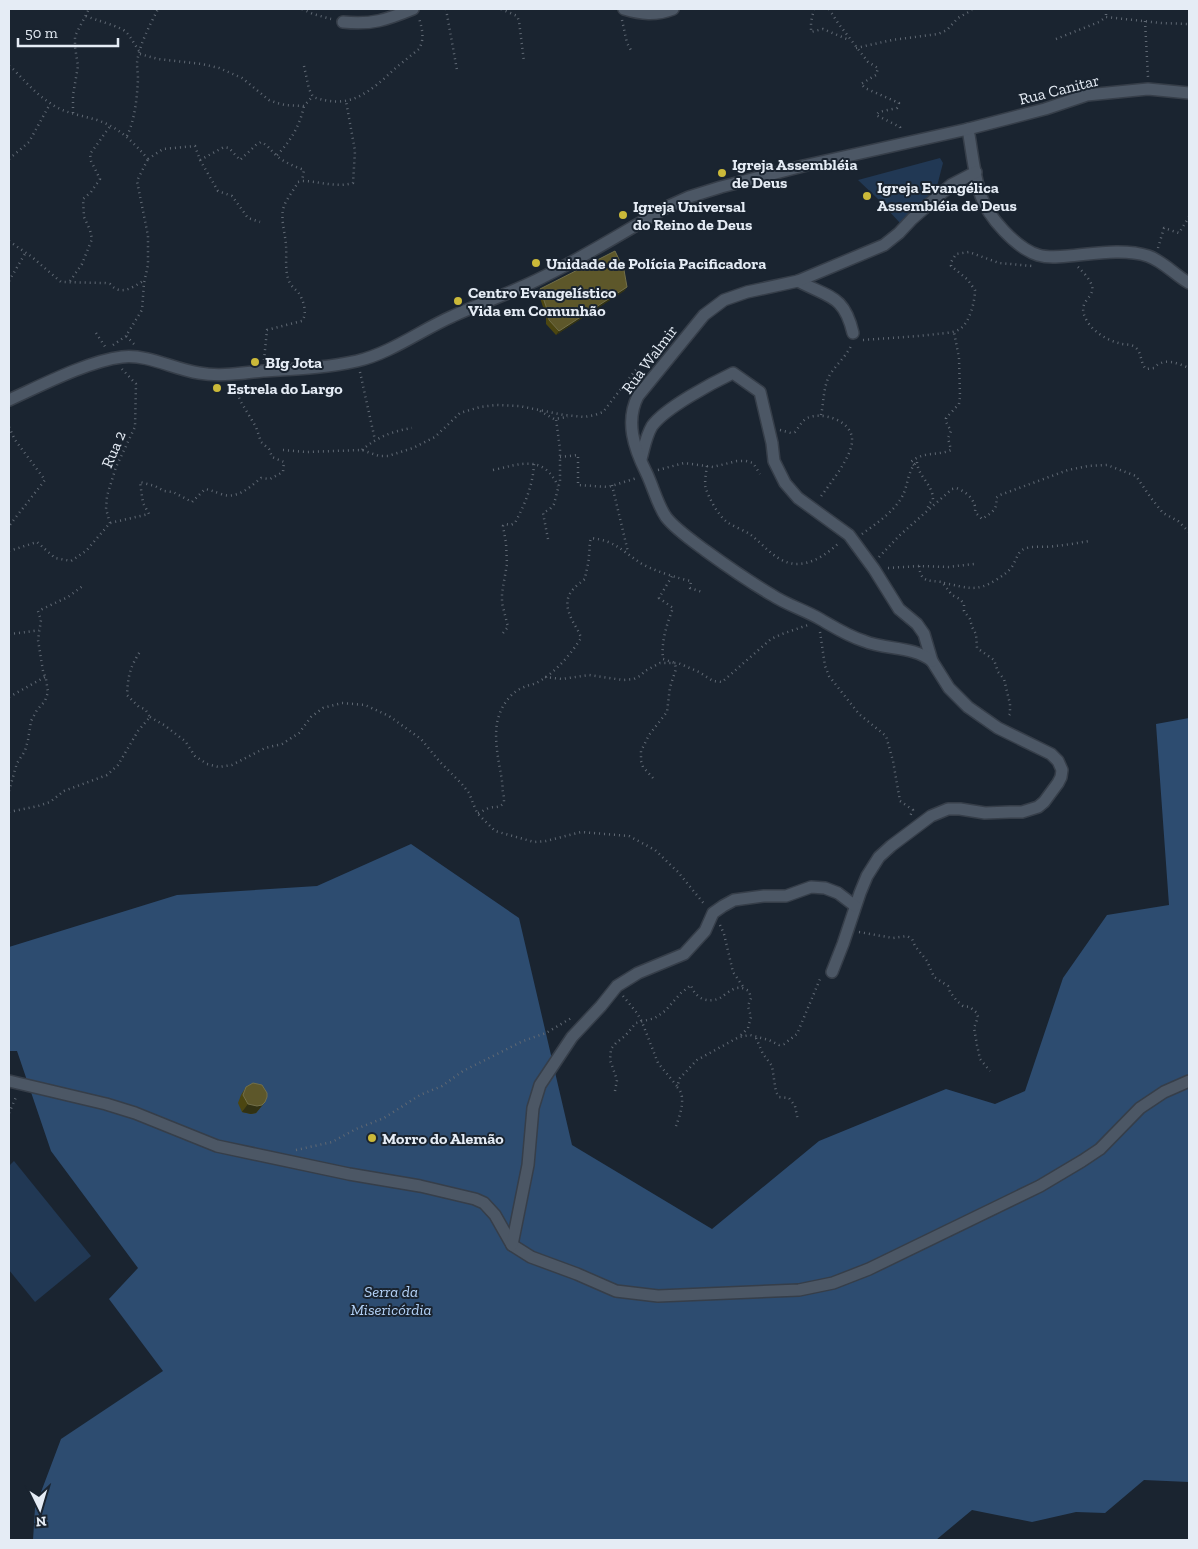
<svg xmlns="http://www.w3.org/2000/svg" width="1198" height="1549" viewBox="0 0 1198 1549" font-family="'Zilla Slab',serif">
	<style>
		.green { fill: #213854 }
		.forest { fill: #2d4c70 }
		.lines { fill: none; stroke-linecap: round; stroke-linejoin: round }
		.street-casing { stroke: #363e49; stroke-width: 14 }
		.path { stroke: #606974; stroke-width: 2.5; stroke-dasharray: 1 4; stroke-linecap: butt }
		.street { stroke: #4c5765; stroke-width: 11 }
		.wall { fill: #4c4611 }
		.shaded-wall { fill: #313113 }
		.building { fill: #5d572a; stroke: #726f4a }
		.poi-dot { fill: #cbb939; stroke: #1a2430; stroke-width: 2 }
		.labels { text-anchor: middle; stroke-width: 4; stroke-linejoin: round; paint-order: stroke }
		.street-label { font-size: 16px; fill: #e5ecf5; stroke: #1a2430 }
		.poi-label { font-size: 16px; font-weight: bold; fill: #e5ecf5; stroke: #1a2430; text-anchor: start }
		.park-label { font-size: 16px; font-style: italic; fill: #b4d2f7; stroke: #1a2430 }
	</style>
	<rect width="100%" height="100%" fill="#1a2430"/>
	<!-- green -->
	<g class="green">
		<path d="M940 158 943 163 936 190 900 223 878 199 858 180Z"/>
		<path d="M14 1161 91 1256 35 1302 9 1270V1166Z"/>
	</g>
	<!-- forest -->
	<path class="forest" d="M1189 718V1482L1144 1480 1105 1513 1076 1512 1032 1522 972 1510 936 1540H33L35 1508 61 1439 163 1371 109 1299 138 1268 51 1151 17 1051H9V947L177 895 317 886 411 844 519 918 572 1145 712 1229 819 1141 946 1089 995 1104 1025 1091 1063 978 1107 915 1169 905 1156 724Z"/>
	<g class="lines">
		<!-- street casing -->
		<g class="street-casing">
			<g id="street">
				<path d="M624 9C641 14 655 16 673 9"/>
				<path d="M343 22C372 25 386 20 413 9"/>
				<path d="M968 129C972 151 974 175 981 196 988 217 1016 248 1038 255 1048 258 1058 257 1068 256 1092 254 1124 248 1148 256 1163 261 1175 275 1189 283"/>
				<path d="M798 281C830 298 844 295 853 333"/>
				<path d="M9 400C40 386 88 361 122 357 148 354 173 369 199 373 220 377 242 373 263 371 295 369 326 368 357 361 391 353 421 330 453 316 483 302 514 292 543 277 586 256 627 230 669 206L689 197 721 187 803 166 968 129 1045 109 1087 95 1148 89 1189 93"/>
				<path d="M641 459C644 448 646 436 652 426 665 408 712 383 733 373L760 392 772 443 774 461 785 483 798 498 849 535 874 569 899 609 917 624 924 634 932 661 949 688 968 707 998 728 1051 754 1058 761 1062 770 1061 777 1058 783 1044 802 1038 807 1022 812H1010L985 813 960 809H948L931 816 891 846 879 857 867 876 860 893 843 944 832 972"/>
				<path d="M932 661C913 646 886 650 864 641 848 636 834 627 820 619 805 610 787 605 772 595 750 582 728 567 706 551 694 542 675 529 666 517 657 504 653 486 646 472 634 448 625 421 638 396L704 315 724 300 747 292 798 281 884 245 899 233 912 219 951 185 976 172"/>
				<path d="M9 1081 106 1104 135 1113 217 1146 349 1174 420 1186 475 1199 484 1203 495 1215 512 1245 531 1257 577 1274 616 1291 658 1296 799 1290 833 1283 869 1269 1040 1186 1082 1161 1100 1149 1140 1108 1164 1092 1189 1081"/>
				<path d="M512 1245 528 1165 533 1108 540 1085 572 1037 601 1006 617 986 638 973 684 954 705 931 713 913 723 906 734 900 764 896H786L811 887 825 888 838 893 855 906"/>
			</g>
		</g>
		<!-- path -->
		<g class="path">
			<path d="M302 9 313 14 331 19"/>
			<path d="M446 9 457 70"/>
			<path d="M501 9 517 16 519 21 524 62"/>
			<path d="M814 9 811 22V32L823 29 849 40"/>
			<path d="M829 9 838 23 868 62 878 68 876 75 861 84 865 88 899 103 897 108 879 112 876 115 900 127 901 132"/>
			<path d="M1106 9V17"/>
			<path d="M86 16C95 20 122 27 126 32 132 38 135 46 140 52"/>
			<path d="M622 20 627 43 632 52"/>
			<path d="M1145 21 1148 77"/>
			<path d="M1056 39 1099 22 1106 17 1161 23 1189 24"/>
			<path d="M856 48 892 40 938 34 947 30 958 18 972 10"/>
			<path d="M140 54 158 59 202 64 219 68 242 78 269 100 277 103 285 105 304 106 312 97"/>
			<path d="M9 66 13 69C25 81 36 94 50 103 63 113 81 115 97 120 120 128 132 141 148 159"/>
			<path d="M304 66 309 89 313 97C345 108 362 98 386 77 396 67 408 58 419 49 425 38 422 29 419 18"/>
			<path d="M73 113V95L78 66 75 47V36L89 9"/>
			<path d="M127 136C135 119 137 98 138 79 138 74 137 68 137 63 139 45 150 25 158 9"/>
			<path d="M277 155C291 141 300 125 304 106"/>
			<path d="M9 159 29 142 50 104"/>
			<path d="M148 159 163 149 195 146 200 160 218 191 232 196 248 218 260 222"/>
			<path d="M200 160 224 147 229 148 240 160 256 145 261 142C268 145 271 151 277 156 285 163 294 166 304 170L302 181"/>
			<path d="M9 241 32 257 61 282 105 283 110 284C120 296 132 288 143 281"/>
			<path d="M1158 248 1164 228 1179 233 1189 217"/>
			<path d="M1078 267C1083 272 1090 279 1092 286 1095 299 1075 301 1087 321 1094 333 1109 341 1122 344 1127 345 1132 344 1136 348 1142 353 1140 363 1146 369L1154 368C1164 357 1177 363 1189 368"/>
			<path d="M9 281 26 252"/>
			<path d="M70 281 82 264 92 239 90 230 84 217 83 199 91 192 100 179 91 161 90 154 111 125"/>
			<path d="M96 333 106 348"/>
			<path d="M863 340C888 338 912 337 937 334 944 333 954 333 960 329 970 322 975 301 975 290L967 279 951 266V262L956 254 969 252 999 263 1032 266"/>
			<path d="M134 344 126 336 142 310 144 283 148 265V236L137 181 148 159"/>
			<path d="M113 345 126 336"/>
			<path d="M264 360 267 330 302 321C308 313 303 299 298 292 295 289 292 287 290 283 284 272 287 257 286 245 285 232 280 218 284 206 287 198 294 190 298 182L302 181C319 181 335 188 353 183L355 151 346 101"/>
			<path d="M360 372 375 440"/>
			<path d="M540 411 554 419 568 417"/>
			<path d="M821 415C824 402 823 385 831 373 838 363 847 355 852 344"/>
			<path d="M9 427 15 440 45 480 9 526"/>
			<path d="M780 430 791 433 795 432C799 427 801 422 807 418 823 411 854 421 852 442 851 458 829 485 819 499"/>
			<path d="M283 450 306 452 362 450 379 456H388L413 448 435 437 460 413 480 407 496 405 519 406 564 415 584 417 595 415 603 412 634 372 661 341 673 333"/>
			<path d="M362 450C377 437 393 431 412 428"/>
			<path d="M560 457 578 455V485L608 487 637 478"/>
			<path d="M917 462C918 477 933 484 933 500L930 503 926 511"/>
			<path d="M914 465 911 462C923 451 938 456 951 450L948 438 951 431 946 422V418L959 404 960 396 959 358 954 332"/>
			<path d="M707 466C706 473 704 484 706 489 710 500 718 515 727 522 734 527 744 530 751 535 765 546 777 563 796 564 814 564 828 553 840 542"/>
			<path d="M493 470C521 464 543 454 558 486"/>
			<path d="M658 470 684 463 713 467 737 461H746L753 463 760 474"/>
			<path d="M612 485 628 552"/>
			<path d="M110 523 106 509 107 496 116 467 135 427 136 384 122 369"/>
			<path d="M862 534C877 523 894 512 903 495 908 485 908 469 917 462"/>
			<path d="M548 539 543 513 550 509 554 504 560 481V449L556 419"/>
			<path d="M9 551 37 542 55 558 71 561 86 551 110 523 149 514 143 503 140 482 155 486 164 491 173 492 192 502 205 489C211 490 215 492 221 494 237 500 250 487 261 478L270 479 283 472 284 462 272 457 269 449 261 442 256 427 241 402 233 385"/>
			<path d="M879 557 900 535 952 489 956 488C966 491 977 501 975 512L982 519C991 513 998 510 996 498L1000 495 1068 470 1088 466 1107 465 1136 476 1151 498 1163 513 1178 521 1189 532"/>
			<path d="M919 566C921 583 928 580 942 582L952 595 960 599 964 604V611L970 619 972 627 976 634 977 648 994 660 998 672 1004 679 1010 704V714L1007 718"/>
			<path d="M888 568 919 566 948 567 974 564"/>
			<path d="M944 583C966 587 975 593 996 580 1002 576 1007 573 1011 568 1016 562 1017 552 1024 549 1033 545 1045 548 1055 546 1066 545 1078 543 1089 541"/>
			<path d="M820 632 825 666 829 676 859 714 886 736 893 761 900 801 913 810 910 816"/>
			<path d="M503 633 508 627 502 603V593L507 564 506 543 503 526 505 524 511 525 515 523C525 504 533 485 534 464"/>
			<path d="M9 634C19 633 28 632 39 630"/>
			<path d="M545 677 562 679 589 675 623 680 634 679 640 676 645 671 660 663H678L699 672 713 681 722 682 771 639 782 634 808 625"/>
			<path d="M9 697 45 677"/>
			<path d="M150 717 164 725 185 741 195 756 207 764 219 767 232 765 265 748 282 744 299 733 311 717 323 708 342 703 365 705 389 716 421 739 440 762 461 783 469 793 477 813 495 831 534 842 546 841 581 832 629 836 655 850 678 872 705 905"/>
			<path d="M653 778 643 767 641 761V751L649 735 667 712 670 687 676 669 675 663 663 659C661 641 667 624 673 608L659 598 672 576"/>
			<path d="M9 791 17 763 25 751 28 740 31 721 37 710 45 701 48 692 46 679 43 671 38 640 41 620 38 611 68 597 84 585"/>
			<path d="M9 812 38 806 50 802 64 791 107 775 118 765 138 731 150 717 145 709 139 707 127 695C128 675 130 667 141 650"/>
			<path d="M478 813C482 812 485 809 489 808 495 806 498 809 504 803 504 799 504 796 503 792 502 788 503 785 502 781 499 762 494 742 497 723 500 708 509 693 524 687 528 685 533 685 538 682 555 673 571 654 581 638 579 631 575 626 572 620 562 599 569 591 585 579 586 571 589 563 589 555 590 549 589 544 591 538 615 541 620 549 639 562 648 569 680 579 691 581L690 588 702 592"/>
			<path d="M720 925 724 934 733 972 744 988"/>
			<path d="M859 932 893 938 907 936 912 939 915 946 927 961 934 977 948 986 950 992 957 1001 963 1006 970 1007 977 1013 978 1017 974 1028 977 1045 980 1059 990 1071"/>
			<path d="M623 996 637 1013 642 1022 658 1063 677 1086"/>
			<path d="M756 1038 763 1054 772 1066 776 1092 779 1097 789 1098 795 1106 798 1121"/>
			<path d="M615 1091 617 1080 610 1060 611 1049 616 1043 625 1036 636 1023 655 1018 665 1011 681 993 691 985C695 998 707 1004 720 998 725 995 731 989 737 988 742 987 745 989 749 991L751 998 748 1006 751 1017 748 1028 739 1037"/>
			<path d="M9 1113 17 1095"/>
			<path d="M676 1126C680 1115 687 1096 677 1087L680 1078 697 1060 739 1037 750 1035 769 1040 779 1045 784 1044 797 1034 820 979 822 978"/>
			<path d="M296 1150 332 1142 356 1129 384 1118 420 1095 442 1086 463 1071 523 1041 546 1033 573 1017"/>
		</g>
		<!-- street -->
		<use href="#street" class="street"/>
	</g>
	<!-- wall -->
	<g class="wall">
		<path d="M627 287 624 291 556 335 546 324V316L538 292 540 289Z"/>
		<path d="M246 1087 265 1102 256 1113 251 1114 242 1112 238 1103 241 1095Z"/>
	</g>
	<!-- shaded-wall -->
	<g class="shaded-wall">
		<path d="M627 287 624 291 556 335 559 331Z"/>
		<path d="M265 1102 256 1113 251 1114 242 1112 248 1104Z"/>
	</g>
	<!-- building -->
	<g class="building">
		<path d="M615 251 624 270 627 287 559 331 549 320 548 312 540 289Z"/>
		<path d="M253 1083 262 1085 267 1093V1097L265 1102 262 1105 257 1106 248 1104 243 1095 246 1087Z"/>
	</g>
	<!-- markers -->
	<g class="poi-dot">
		<circle cx="722" cy="173" r="5"/>
		<circle cx="867" cy="196" r="5"/>
		<circle cx="623" cy="215" r="5"/>
		<circle cx="536" cy="263" r="5"/>
		<circle cx="458" cy="301" r="5"/>
		<circle cx="255" cy="362" r="5"/>
		<circle cx="217" cy="388" r="5"/>
		<circle cx="372" cy="1138" r="5"/>
	</g>
	<g class="labels">
		<!-- street labels -->
		<g class="street-label">
			<text transform="translate(1059 89) rotate(-14)" y="6">Rua Canitar</text>
			<text transform="translate(649 359) rotate(-53)" y="6">Rua Walmir</text>
			<text transform="translate(113 449) rotate(-67)" y="6">Rua 2</text>
		</g>
		<!-- poi labels -->
		<g class="poi-label">
			<text x="732" y="170">Igreja Assembléia<tspan x="732" dy="18">de Deus</tspan></text>
			<text x="877" y="193">Igreja Evangélica<tspan x="877" dy="18">Assembléia de Deus</tspan></text>
			<text x="633" y="212">Igreja Universal<tspan x="633" dy="18">do Reino de Deus</tspan></text>
			<text x="546" y="269">Unidade de Polícia Pacificadora</text>
			<text x="468" y="298">Centro Evangelístico<tspan x="468" dy="18">Vida em Comunhão</tspan></text>
			<text x="265" y="368">BIg Jota</text>
			<text x="227" y="394">Estrela do Largo</text>
			<text x="382" y="1144">Morro do Alemão</text>
		</g>
		<!-- park labels -->
		<g class="park-label">
			<text x="391" y="1297">Serra da<tspan x="391" dy="18">Misericórdia</tspan></text>
		</g>
	</g>
	<!-- border -->
	<rect width="1198" height="1549" fill="none" stroke="#e5ecf5" stroke-width="20"/>
	<!-- north arrow -->
	<g transform="translate(40 1509) rotate(175)" stroke="#1a2430" stroke-width="4" paint-order="stroke">
	<path d="M0-4L9 19L0 12L-9 19Z" fill="#e5ecf5"/>
	<text y="-8" font-size="14" font-weight="bold" text-anchor="middle" fill="#e5ecf5">N</text>
	</g>
	<!-- scale -->
	<path d="M18 38v8h100v-8" fill="none" stroke="#e5ecf5" stroke-width="2.5"/>
	<text x="25" y="38" font-size="15" fill="#e5ecf5" stroke="#1a2430" stroke-width="4" paint-order="stroke">50 m</text>
</svg>
